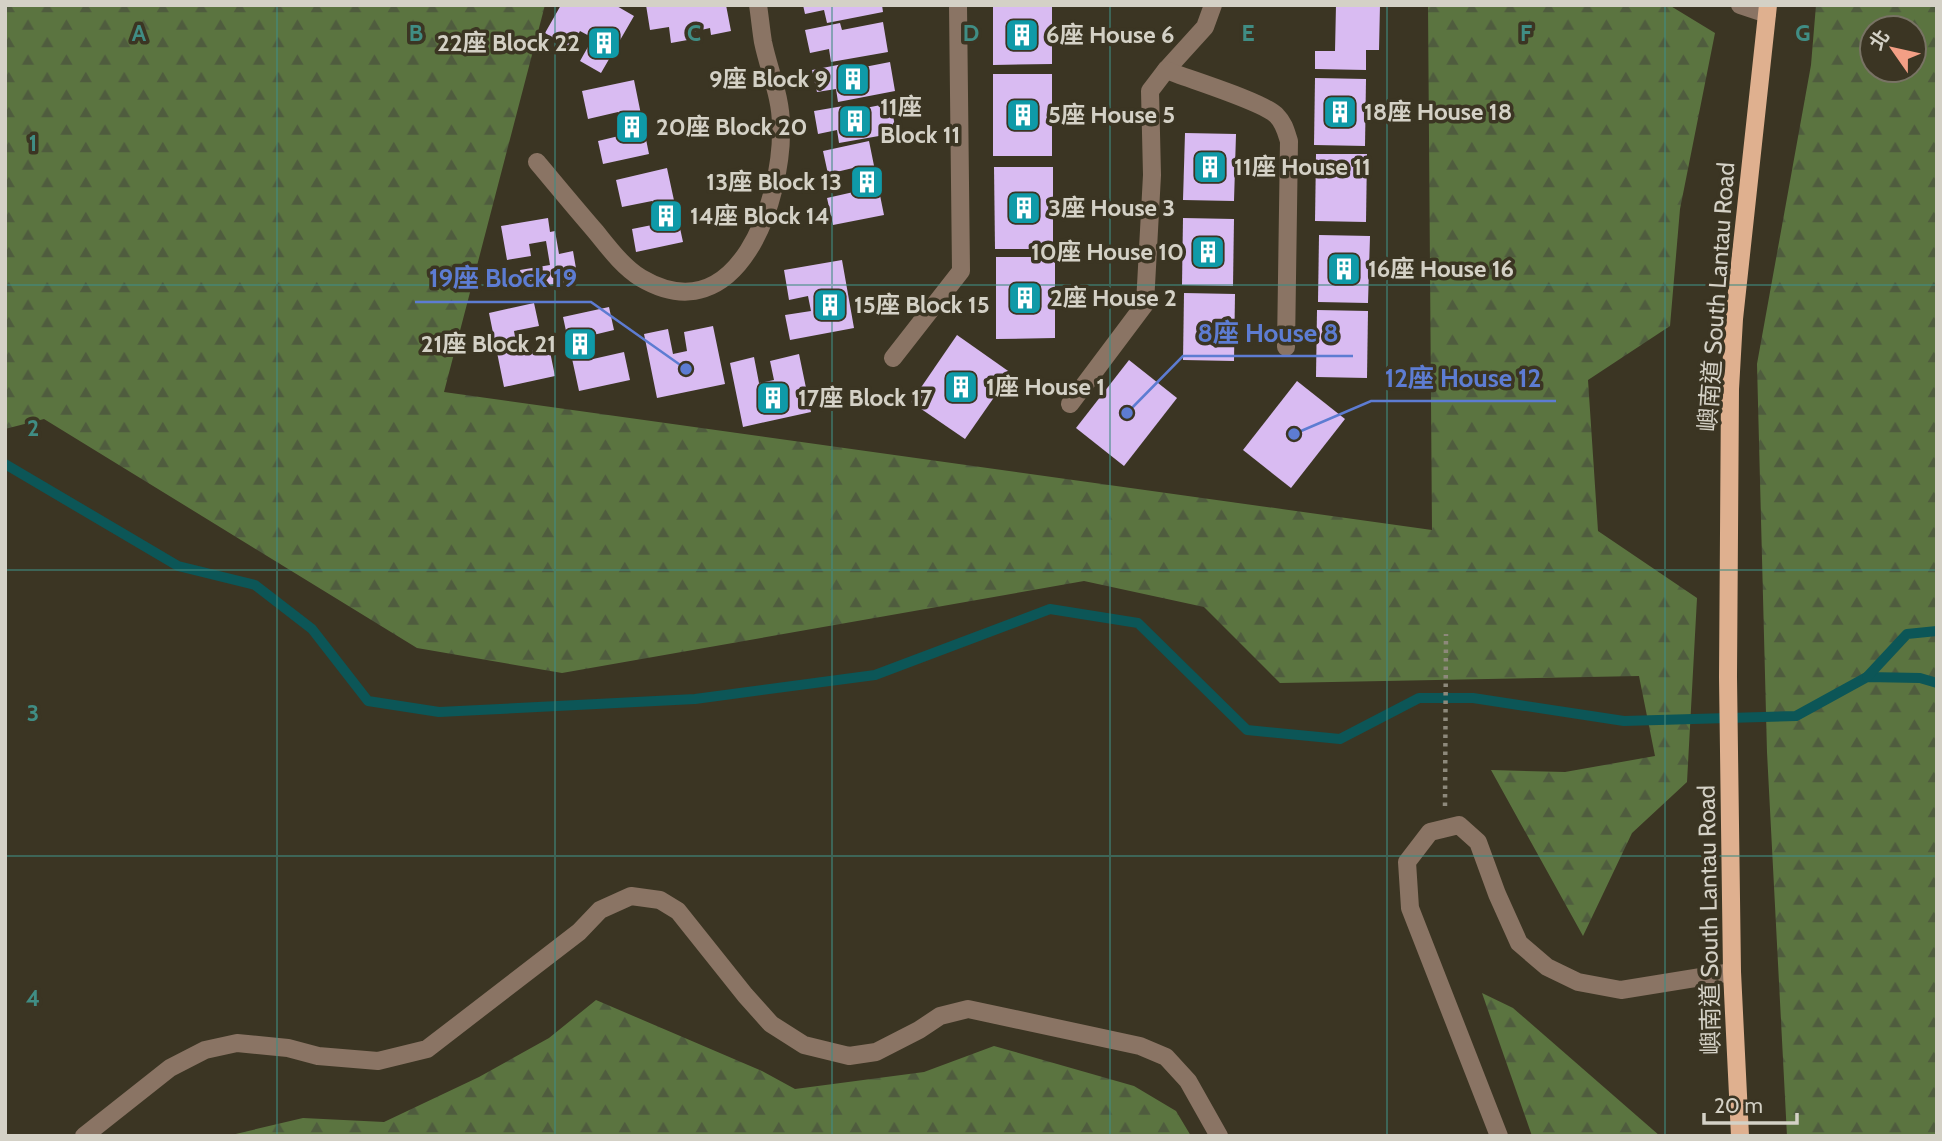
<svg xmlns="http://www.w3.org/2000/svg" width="1942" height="1141" viewBox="0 0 1942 1141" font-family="Cabin,'Noto Sans TC',sans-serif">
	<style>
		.forest { fill: url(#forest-firs); fill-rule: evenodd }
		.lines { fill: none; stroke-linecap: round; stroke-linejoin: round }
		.stream { stroke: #0c5657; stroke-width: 10 }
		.building { fill: #d9bbf2 }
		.path { stroke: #8d897b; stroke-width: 4.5; stroke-dasharray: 3.5 5; stroke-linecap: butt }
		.minor { stroke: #8a7464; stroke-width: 18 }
		.major { stroke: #dfb08f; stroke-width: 18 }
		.grid { fill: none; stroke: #408d84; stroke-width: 2; stroke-opacity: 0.55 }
		.labels { text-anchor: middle; stroke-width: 7; stroke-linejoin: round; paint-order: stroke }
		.poi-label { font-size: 24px; font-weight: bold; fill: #d4d1c6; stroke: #3b3523; text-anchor: start }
		.street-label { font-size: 24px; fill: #d4d1c6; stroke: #3b3523 }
		.grid-label { font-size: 23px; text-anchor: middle; font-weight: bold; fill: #408d84; stroke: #3b3523; stroke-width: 7; stroke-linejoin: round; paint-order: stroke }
		.leader { fill: none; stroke: #5d7cd2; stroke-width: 2.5 }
		.callout-dot { fill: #5d7cd2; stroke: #3b3523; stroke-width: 2.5 }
		.callout-label { font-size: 26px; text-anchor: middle; font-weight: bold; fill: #5d7cd2; stroke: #3b3523; stroke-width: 7; stroke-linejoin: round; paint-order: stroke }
	</style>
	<defs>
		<pattern id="forest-firs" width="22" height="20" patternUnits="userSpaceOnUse" patternTransform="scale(1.75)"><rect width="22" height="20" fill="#5b7440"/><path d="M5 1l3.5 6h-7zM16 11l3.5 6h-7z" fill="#4f5c3e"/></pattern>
	</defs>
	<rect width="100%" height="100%" fill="#3b3523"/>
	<!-- forest -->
	<g class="forest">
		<path d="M5 5H545L444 392 1432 530 1428 5H1669L1715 33 1680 209 1670 326 1588 380 1598 531 1697 598 1687 782 1632 833 1583 936 1491 770 1565 772 1655 756 1639 676 1280 683 1204 607 1084 581 562 673 417 648 44 419 5 429Z"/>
		<path d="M1816 5H1937V1136H1787L1767 752 1757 364 1811 65ZM1872 28H1914V70H1872Z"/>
		<path d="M1482 993 1513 1008 1660 1136H1532Z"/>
		<path d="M596 1000 762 1071 795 1089 924 1072 994 1046 1134 1086 1176 1111 1191 1136H227L303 1118 384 1122 479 1077 549 1038Z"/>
	</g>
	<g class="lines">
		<!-- stream -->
		<g class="stream">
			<path d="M5 464 178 566 255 585 312 629 368 701 439 712 695 699 875 675 1050 609 1138 623 1247 730 1340 739 1419 698H1473L1624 721 1796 716 1867 677 1920 678 1937 683"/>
			<path d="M1867 677 1907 634 1937 631"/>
		</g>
	</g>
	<!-- building -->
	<g class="building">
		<path d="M561 5H615L634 16 601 73 580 61 593 38 580 31 571 48 545 33Z"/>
		<path d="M646 5H726L731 31 711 35 710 28 692 32 693 39 671 43 669 27 650 30Z"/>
		<path d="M803 5H882L883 12 827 23 824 10 805 14Z"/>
		<path d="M993 5H1052V64L993 65Z"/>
		<path d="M1336 5H1380L1379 50H1366V70L1315 69V51H1335Z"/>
		<path d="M883 22 888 52 831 62 829 49 810 53 805 30 840 23 842 30Z"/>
		<path d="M890 62 895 91 838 102 836 89 817 92 812 70 848 63 849 70Z"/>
		<rect x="993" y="74" width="59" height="82"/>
		<path d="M1315 78 1366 79 1365 146 1314 145Z"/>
		<path d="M634 80 649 154 603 164 598 141 623 135 618 112 588 119 582 91Z"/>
		<path d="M891 103 896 133 839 143 837 130 818 134 814 111 849 105 850 111Z"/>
		<path d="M1185 133 1236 134 1234 201 1183 200Z"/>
		<path d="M869 141 884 215 833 225 827 198 858 191 853 168 828 174 823 151Z"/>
		<path d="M1316 154H1367L1366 222 1315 221Z"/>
		<path d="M994 167H1053V249H995Z"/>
		<path d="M667 168 683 242 636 252 632 229 657 224 652 201 622 207 616 180Z"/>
		<path d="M548 218 550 232 555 231 559 254 573 251 578 280 524 289 520 270 550 265 546 241 529 244 531 256 507 260 501 226Z"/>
		<path d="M1183 218 1234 219 1233 286 1182 285Z"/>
		<path d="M1319 235 1370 236 1368 303 1318 302Z"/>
		<path d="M996 257H1055V338L996 339Z"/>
		<path d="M842 260 854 328 790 340 785 315 811 311 808 296 789 300 784 270Z"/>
		<path d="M1184 293 1235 294 1234 361 1183 360Z"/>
		<path d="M534 303 539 326 514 331 518 354 549 347 555 376 504 387 489 313Z"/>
		<path d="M609 307 614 330 589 336 593 359 624 352 630 380 579 391 563 317Z"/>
		<path d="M1317 310 1368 311 1367 378 1316 377Z"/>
		<path d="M713 326 725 384 657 398 644 334 668 329 673 354 687 351 684 332Z"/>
		<path d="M957 335 1011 373 965 439 911 402Z"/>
		<path d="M799 354 811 412 743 427 730 363 754 357 759 383 774 380 770 361Z"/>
		<path d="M1129 360 1177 398 1124 466 1076 428Z"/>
		<path d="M1297 381 1345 419 1291 488 1243 450Z"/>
	</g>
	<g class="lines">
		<!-- path -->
		<path class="path" d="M1445 806 1446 634"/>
		<!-- minor -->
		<g class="minor">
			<path d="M1740 5 1767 14"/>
			<path d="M1166 70 1205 27 1213 5"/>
			<path d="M537 162C557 186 576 209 596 232 609 248 623 267 641 278 738 335 783 199 781 126 781 96 769 71 763 42 761 30 760 18 758 5"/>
			<path d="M893 358 961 271 958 5"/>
			<path d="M1070 404 1145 304 1152 175 1150 91 1166 70C1188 79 1265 102 1277 116 1284 123 1286 132 1289 141L1286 347"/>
			<path d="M84 1136 170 1068 205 1050 237 1043 288 1048 318 1056 378 1061 427 1049 579 932 600 910 631 896 660 900 678 911 745 995 771 1024 804 1045 849 1056 876 1052 919 1030 940 1016 968 1009 1140 1046 1166 1057 1188 1081 1219 1136"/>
			<path d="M1499 1136 1410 908 1407 862 1430 832 1459 825 1478 842 1497 894 1519 943 1547 967 1578 982 1621 990 1732 972"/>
		</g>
		<!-- major -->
		<path class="major" d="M1740 1136 1732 972 1728 677 1730 389 1734 319 1768 5"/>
	</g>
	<!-- grid -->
	<path class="grid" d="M277 5V1136M555 5V1136M832 5V1136M1110 5V1136M1387 5V1136M1665 5V1136M5 285H1937M5 570H1937M5 856H1937"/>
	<!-- icons -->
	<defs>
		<g id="building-square" transform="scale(1.75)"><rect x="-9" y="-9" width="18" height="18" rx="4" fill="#0f9aa8" stroke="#3b3523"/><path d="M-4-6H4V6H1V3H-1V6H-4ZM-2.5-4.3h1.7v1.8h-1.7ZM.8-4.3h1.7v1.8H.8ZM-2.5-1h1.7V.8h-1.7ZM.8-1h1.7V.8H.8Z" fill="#fff"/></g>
	</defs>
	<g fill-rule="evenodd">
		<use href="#building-square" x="1022" y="35"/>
		<use href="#building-square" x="604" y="43"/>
		<use href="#building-square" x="853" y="79"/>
		<use href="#building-square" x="1340" y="112"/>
		<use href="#building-square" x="1023" y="115"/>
		<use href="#building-square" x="855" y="121"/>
		<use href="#building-square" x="632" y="127"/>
		<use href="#building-square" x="1210" y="167"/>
		<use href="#building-square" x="867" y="182"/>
		<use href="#building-square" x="1024" y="208"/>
		<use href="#building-square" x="666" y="216"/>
		<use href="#building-square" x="1208" y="252"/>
		<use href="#building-square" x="1344" y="269"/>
		<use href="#building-square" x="1025" y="298"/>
		<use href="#building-square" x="830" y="305"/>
		<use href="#building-square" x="580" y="344"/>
		<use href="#building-square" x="961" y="387"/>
		<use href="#building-square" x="773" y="398"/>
	</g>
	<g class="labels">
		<!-- poi labels -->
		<g class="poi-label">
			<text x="1046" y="43">6座 House 6</text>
			<text x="580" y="51" text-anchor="end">22座 Block 22</text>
			<text x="828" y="87" text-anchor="end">9座 Block 9</text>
			<text x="880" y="115">11座<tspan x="880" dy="28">Block 11</tspan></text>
			<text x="1364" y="120">18座 House 18</text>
			<text x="1048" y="123">5座 House 5</text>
			<text x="656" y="135">20座 Block 20</text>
			<text x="1234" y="175">11座 House 11</text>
			<text x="842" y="190" text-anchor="end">13座 Block 13</text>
			<text x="1048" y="216">3座 House 3</text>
			<text x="690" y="224">14座 Block 14</text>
			<text x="1184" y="260" text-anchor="end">10座 House 10</text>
			<text x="1368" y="277">16座 House 16</text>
			<text x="1050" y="306">2座 House 2</text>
			<text x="854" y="313">15座 Block 15</text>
			<text x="556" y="352" text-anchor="end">21座 Block 21</text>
			<text x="986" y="395">1座 House 1</text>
			<text x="798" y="406">17座 Block 17</text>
		</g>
		<!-- street labels -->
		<g class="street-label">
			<text transform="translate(1717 297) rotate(-86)" y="8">嶼南道 South Lantau Road</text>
			<text transform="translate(1709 920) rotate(-91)" y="8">嶼南道 South Lantau Road</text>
		</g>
	</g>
	<g class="grid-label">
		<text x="139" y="41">A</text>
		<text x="416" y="41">B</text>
		<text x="694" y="41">C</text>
		<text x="971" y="41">D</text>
		<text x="1248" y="41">E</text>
		<text x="1526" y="41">F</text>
		<text x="1803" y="41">G</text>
		<text x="33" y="151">1</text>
		<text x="33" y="436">2</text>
		<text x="33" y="721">3</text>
		<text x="33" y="1006">4</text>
	</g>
	<!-- callouts -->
	<path class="leader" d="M686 369L591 302H415M1127 413L1183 356H1353M1294 434L1371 401H1556"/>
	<g class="callout-dot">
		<circle cx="686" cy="369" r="7"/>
		<circle cx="1127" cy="413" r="7"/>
		<circle cx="1294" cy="434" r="7"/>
	</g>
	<g class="callout-label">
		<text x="503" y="287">19座 Block 19</text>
		<text x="1268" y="342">8座 House 8</text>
		<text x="1463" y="387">12座 House 12</text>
	</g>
	<!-- border -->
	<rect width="1942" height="1141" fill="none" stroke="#d4d1c6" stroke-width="14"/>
	<!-- north arrow -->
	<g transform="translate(1893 49) rotate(304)"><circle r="33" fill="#3b3523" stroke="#787364" stroke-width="2"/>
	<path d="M0-5L12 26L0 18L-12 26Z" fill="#f39f85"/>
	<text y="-10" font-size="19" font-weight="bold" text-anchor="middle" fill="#d4d1c6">北</text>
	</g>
	<!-- scale -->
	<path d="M1704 1113v10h93v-10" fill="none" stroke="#d4d1c6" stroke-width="3.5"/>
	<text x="1714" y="1113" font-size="21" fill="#d4d1c6" stroke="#3b3523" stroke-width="5" paint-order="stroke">20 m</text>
</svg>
